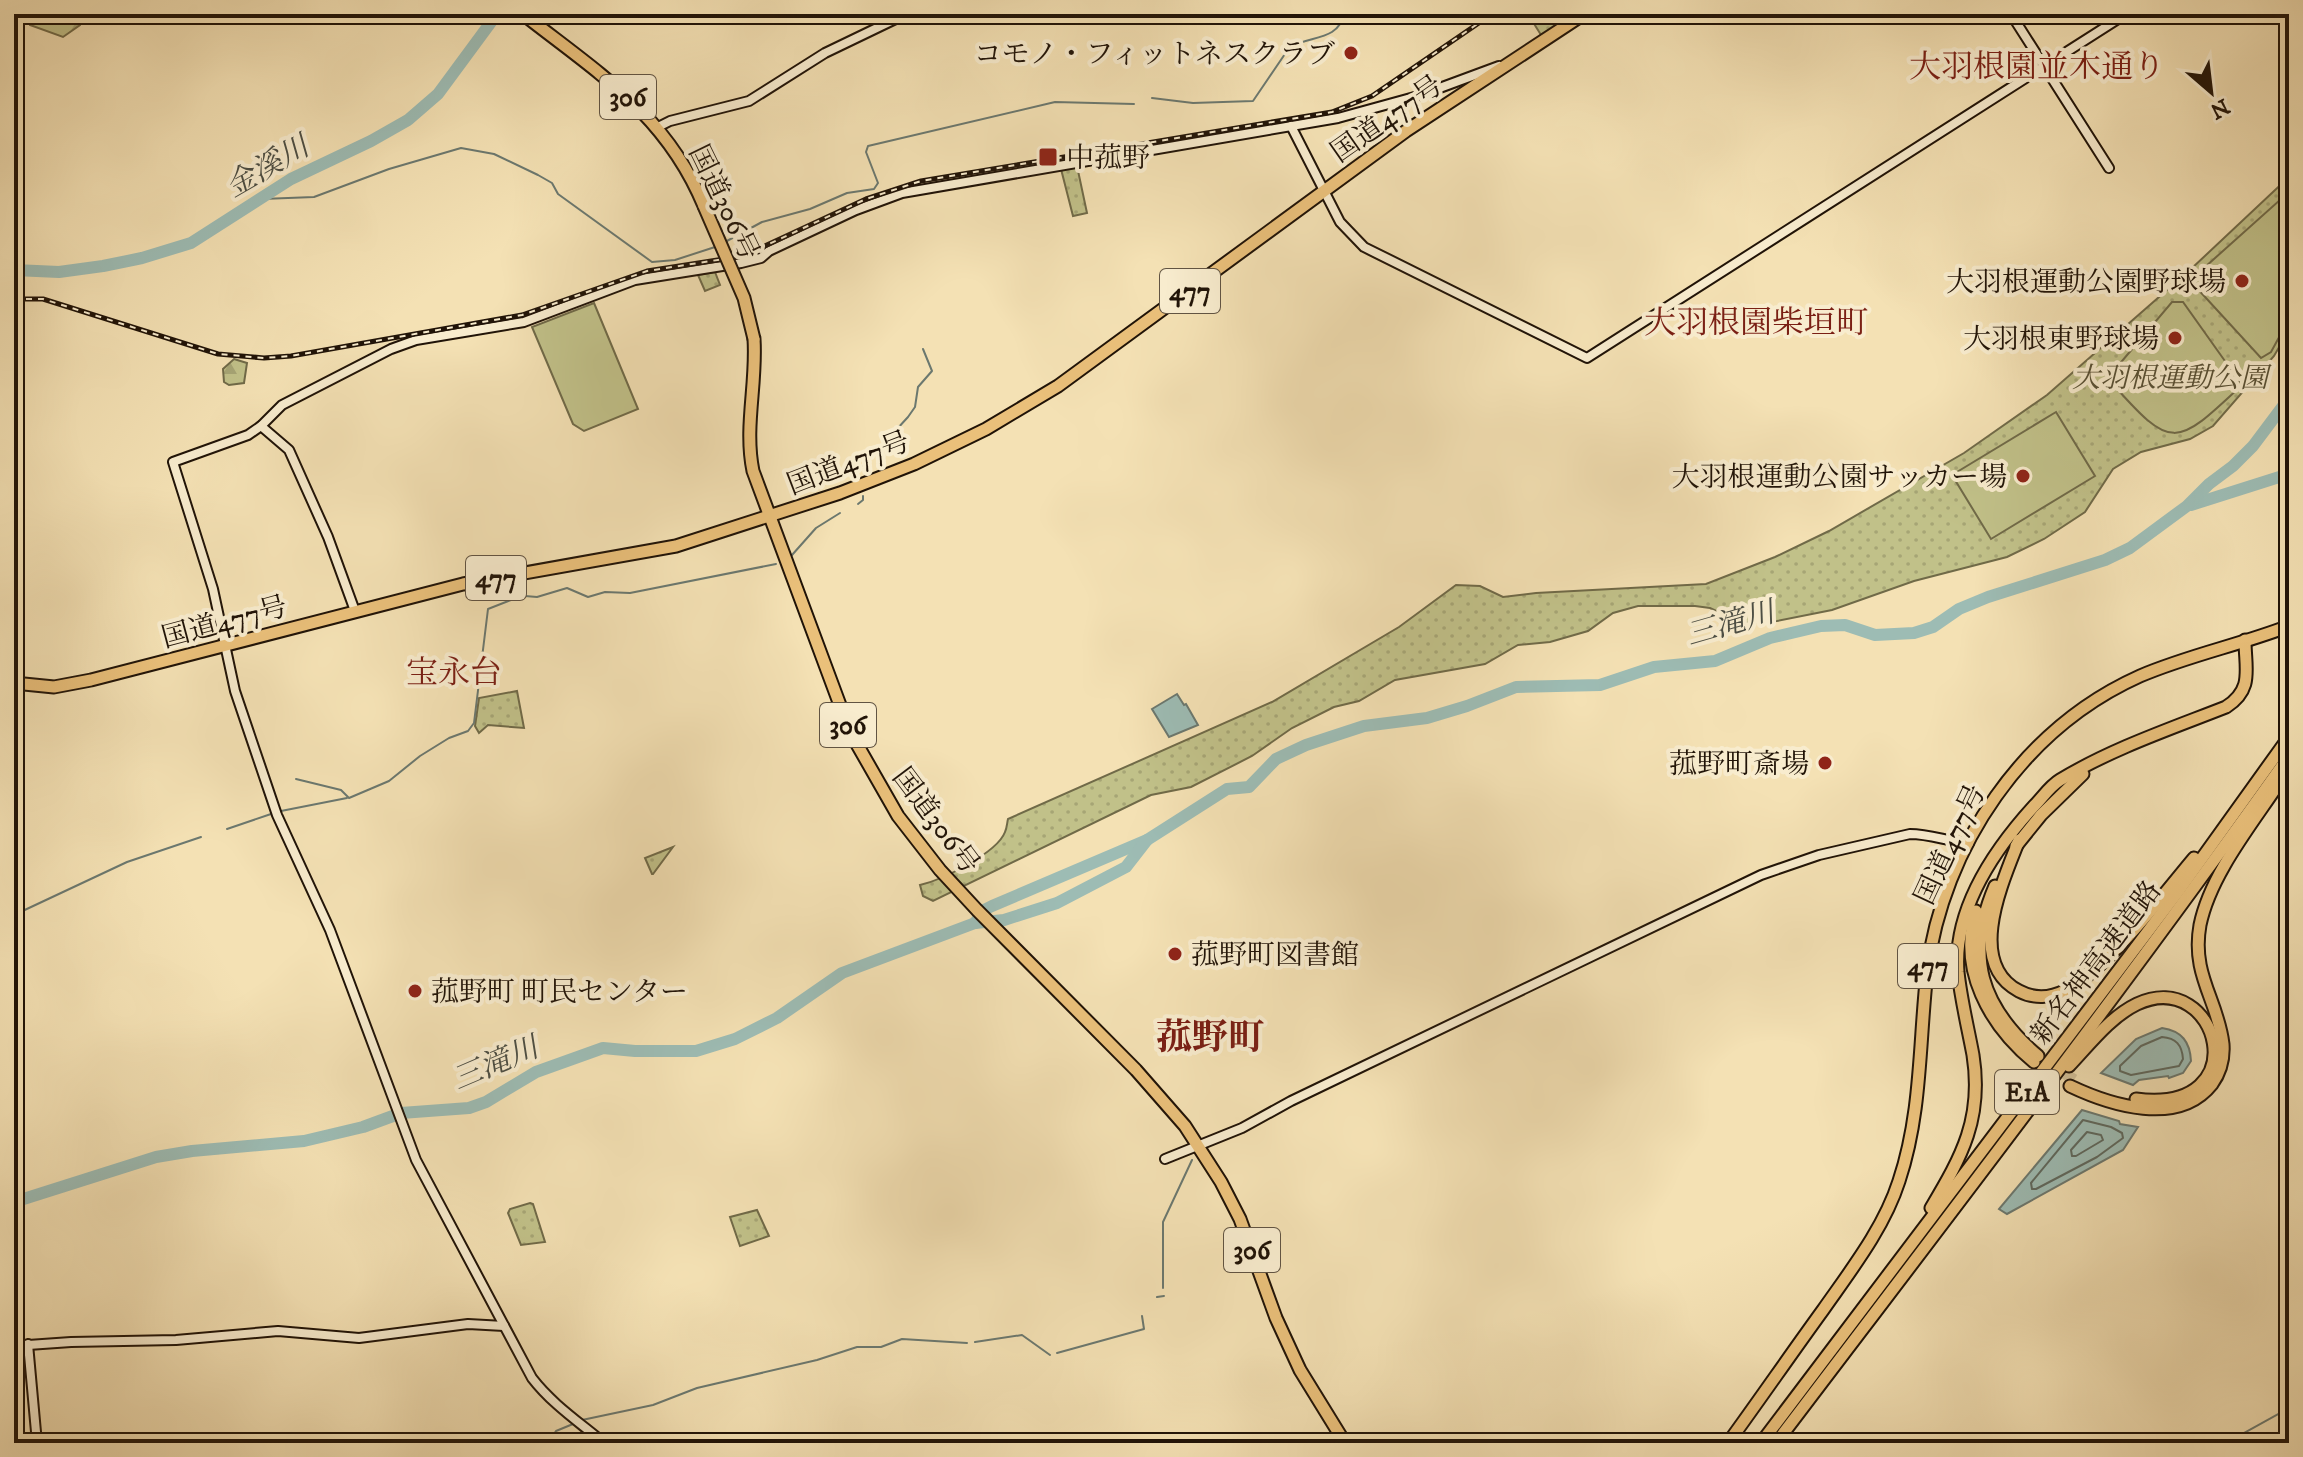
<svg xmlns="http://www.w3.org/2000/svg" width="2303" height="1457" viewBox="0 0 2303 1457" font-family="'IM FELL DW Pica','Noto Serif JP',serif">
	<style>
		.green { fill: url(#green-dots); stroke: #706a48; stroke-width: 2 }
		.forest { fill: url(#forest-firs); stroke: #706a48; stroke-width: 2 }
		.pitch { fill: #c1c189; stroke: #706a48; stroke-width: 2 }
		.water { fill: #9dbcb4; stroke: #6b786f; stroke-width: 2 }
		.lines { fill: none; stroke-linecap: round; stroke-linejoin: round }
		.shore { stroke: #5e685e; stroke-width: 2 }
		.stream { stroke: #6b786f; stroke-width: 2 }
		.river { stroke: #9dbcb4; stroke-width: 12 }
		.highway-tunnel { stroke: #d4c29a; stroke-width: 11; stroke-dasharray: 11 5.5; stroke-linecap: butt }
		.secondary-casing { stroke: #201307; stroke-width: 12 }
		.highway-casing { stroke: #201307; stroke-width: 15 }
		.secondary { stroke: #f8ecce; stroke-width: 8 }
		.highway { stroke: #eac07a; stroke-width: 11 }
		.rail-casing { stroke: #201307; stroke-width: 5 }
		.rail { stroke: #f8ecce; stroke-width: 2; stroke-dasharray: 6; stroke-linecap: butt }
		.highway-bridge-casing { stroke: #201307; stroke-width: 15; stroke-linecap: butt }
		.highway-bridge { stroke: #eac07a; stroke-width: 11 }
		.poi-dot { fill: #8f2418; stroke: #f8ecce; stroke-width: 3 }
		.labels { text-anchor: middle; stroke-width: 8; stroke-linejoin: round; paint-order: stroke }
		.shield { fill: #f8ecce; stroke: #615443; stroke-width: 2 }
		.shield-label { font-size: 26px; font-weight: bold; fill: #201307 }
		.poi-label { font-size: 28px; fill: #201307; stroke: #f8ecce; text-anchor: end }
		.street-label { font-size: 28px; fill: #201307; stroke: #f8ecce }
		.park-label { font-size: 28px; font-style: italic; fill: #585034; stroke: #f8ecce }
		.water-label { font-size: 30px; font-style: italic; fill: #4c4e44; stroke: #f8ecce }
		.quarter-label { font-size: 32px; fill: #7a1f14; stroke: #f8ecce }
		.district-label { font-size: 36px; font-weight: bold; fill: #7a1f14; stroke: #f8ecce }
	</style>
	<defs>
		<pattern id="green-dots" width="8" height="8" patternUnits="userSpaceOnUse" patternTransform="scale(2)"><rect width="8" height="8" fill="#c1c189"/><path d="M2 2h.1M6 6h.1" fill="none" stroke="#a6a575" stroke-width="1.8" stroke-linecap="round"/></pattern>
		<pattern id="forest-firs" width="22" height="20" patternUnits="userSpaceOnUse" patternTransform="scale(2)"><rect width="22" height="20" fill="#c1c189"/><path d="M5 1l3.5 6h-7zM16 11l3.5 6h-7z" fill="#a6a575"/></pattern>
	</defs>
	<rect width="100%" height="100%" fill="#f4e1b4"/>
	<filter id="stains"><feTurbulence type="fractalNoise" baseFrequency=".0025" numOctaves="4"/><feColorMatrix values="0 0 0 0 .2 0 0 0 0 .09 0 0 0 0 .02 0 0 0 .5 -.17"/></filter>
	<radialGradient id="worn" r=".72"><stop offset=".6" stop-color="#630" stop-opacity="0"/><stop offset="1" stop-color="#630" stop-opacity=".3"/></radialGradient>
	<!-- green -->
	<g class="green">
		<path d="M1528 14H1552L1560 24 1541 35Z"/>
		<path d="M1077 166 1087 213 1073 216 1061 169Z"/>
		<path d="M2289 177V330L2274 356 2213 426 2190 439 2141 452 2113 469 2085 512 2044 539 2007 557 1914 581 1832 610 1777 621 1742 623 1710 608 1695 606H1638L1613 613 1588 631 1550 642 1518 645 1485 664 1395 680 1359 701 1334 707 1292 728 1252 756 1191 787 1151 795 933 901 923 896 920 885C942 880 997 853 1005 832 1007 828 1007 823 1008 819L1272 702 1399 627 1456 585 1480 586 1503 597 1536 593 1706 584 1775 557 1829 531 1964 453 2047 395 2191 269Z"/>
		<path d="M715 272 720 285 705 291 698 275Z"/>
		<path d="M517 691 524 728 488 725 479 733 475 726 479 698Z"/>
		<path d="M673 847 653 874H652L645 858Z"/>
		<path d="M530 1203 533 1204 545 1242 521 1245 508 1213 510 1209Z"/>
		<path d="M757 1210 769 1236 740 1246 730 1217Z"/>
	</g>
	<!-- forest -->
	<g class="forest">
		<path d="M29 14H85L80 25 63 37 30 25Z"/>
		<path d="M234 359 247 363 244 383 229 385 224 382 223 369Z"/>
	</g>
	<!-- pitch -->
	<g class="pitch">
		<path d="M2281 199 2289 201V319L2271 352 2261 358 2195 286V276Z"/>
		<path d="M2172 302H2183L2242 385C2175 448 2172 451 2110 381L2111 374Z"/>
		<path d="M594 303 638 409 584 431 573 424 532 327Z"/>
		<path d="M2056 412 2095 476 1991 539 1952 475Z"/>
	</g>
	<!-- water -->
	<g class="water">
		<path d="M1177 694 1184 705 1186 704 1198 725 1169 737 1152 709Z"/>
		<path d="M2162 1028C2182 1031 2190 1042 2191 1061L2183 1073 2169 1078 2168 1076 2139 1080 2133 1085 2101 1073 2136 1039Z"/>
		<path d="M2082 1110 2119 1121 2120 1124 2138 1127 2123 1150 2007 1214 1999 1209Z"/>
	</g>
	<g class="lines">
		<!-- shore -->
		<g class="shore">
			<path d="M2162 1037C2176 1038 2182 1045 2183 1059L2179 1066 2131 1075 2120 1071V1066L2141 1046Z"/>
			<path d="M2083 1120 2111 1127 2122 1133 2123 1138 2097 1157 2036 1189H2032L2031 1183Z"/>
			<path d="M2087 1132 2101 1135 2103 1140 2076 1156H2072L2071 1150Z"/>
		</g>
		<!-- stream -->
		<g class="stream">
			<path d="M1152 98 1193 103 1253 101 1289 48C1308 35 1338 42 1344 14"/>
			<path d="M262 199 314 197 389 169 461 148 494 154 538 175 552 183 558 194 652 262 675 260 715 247"/>
			<path d="M725 242 762 222 810 209 847 193 874 189 878 183 866 152 868 146 1055 102 1134 104"/>
			<path d="M863 466 908 417 915 407 918 387 932 371 923 349"/>
			<path d="M858 504 863 500V496"/>
			<path d="M792 555 816 528 840 513"/>
			<path d="M525 596 537 597 567 588 588 597 605 592 630 593 776 564"/>
			<path d="M296 779 341 790 349 798 389 781 420 756 449 738 468 731 474 723 488 609 516 598"/>
			<path d="M281 811 347 798"/>
			<path d="M227 829 271 814"/>
			<path d="M14 915 127 862 201 837"/>
			<path d="M1163 1288V1222L1192 1160"/>
			<path d="M1157 1297 1164 1296"/>
			<path d="M975 1342 1022 1335 1050 1355"/>
			<path d="M1057 1353 1144 1329 1142 1316"/>
			<path d="M582 1420 653 1405 697 1388 817 1360 857 1347H881L902 1339 967 1343"/>
			<path d="M548 1443 556 1431 573 1424"/>
			<path d="M2231 1443 2242 1434 2289 1408"/>
		</g>
		<!-- river -->
		<g class="river">
			<path d="M14 270 59 272 103 266 142 258 191 243 291 179 371 141 408 120 438 94 497 14"/>
			<path d="M2191 505 2289 474"/>
			<path d="M975 923 984 910 992 906 1147 840 1227 789 1249 787 1276 759 1306 745 1364 726 1427 718 1467 706 1516 687 1600 685 1654 667 1715 661 1770 638 1821 626 1845 625 1875 635 1914 633 1933 627 1959 609 1988 597 2105 560 2130 548 2187 506 2209 484 2233 466 2253 446 2289 398"/>
			<path d="M14 1202 156 1157 192 1151 304 1141 363 1127 401 1113 469 1108 486 1102 536 1072 603 1048 635 1051H696L735 1039 777 1018 842 973 975 923 1004 920 1057 903 1126 867 1147 840"/>
		</g>
		<!-- highway-tunnel -->
		<path class="highway-tunnel" d="M2051 1065 2075 1080"/>
		<!-- secondary casing -->
		<g class="secondary-casing">
			<g id="secondary">
				<path d="M2011 14 2109 168"/>
				<path d="M1291 126 1340 222 1364 247 1587 358 2126 14"/>
				<path d="M658 127 670 121 749 101 825 53 906 14"/>
				<path d="M261 426 289 450 328 537 355 611"/>
				<path d="M1165 1159 1242 1128 1291 1101 1761 875 1819 855 1910 834C1931 834 1949 842 1969 843"/>
				<path d="M28 1344 37 1443"/>
				<path d="M14 1346 71 1342 176 1340 278 1331 359 1338 468 1324 504 1326"/>
				<path d="M604 1443C579 1422 552 1404 532 1378L416 1160 330 930 277 815 235 691 213 589 173 462 248 435 261 426 282 405 391 349 416 340 524 322 635 280 741 263 761 258 769 251 856 210 902 193 1338 118 1418 96 1499 66"/>
			</g>
		</g>
		<!-- highway casing -->
		<g class="highway-casing">
			<g id="highway">
				<path d="M523 14C598 73 666 114 704 206"/>
				<path d="M754 339C757 384 744 427 753 471L850 732 898 816 940 870 977 910 1136 1070 1185 1126 1221 1182 1240 1219 1276 1318 1300 1370 1345 1443"/>
				<path d="M14 683 54 687 91 680 463 584 676 546 840 493 914 464 986 429 1058 386 1406 131 1584 14"/>
				<path d="M2019 840C2003 881 1965 963 2019 991 2034 999 2051 998 2066 990 2108 968 2162 896 2194 858"/>
				<path d="M2016 846 2041 815 2083 774"/>
				<path d="M1995 886C1965 956 1980 1006 2038 1056"/>
				<path d="M1976 911C1958 969 1989 1025 2034 1062"/>
				<path d="M2069 1066C2089 1045 2110 1017 2137 1004 2219 966 2259 1115 2136 1099"/>
				<path d="M2070 1086C2110 1105 2178 1127 2212 1084 2220 1073 2224 1058 2223 1044 2218 1000 2191 975 2200 925 2211 871 2258 817 2287 771"/>
				<path d="M1931 1208C1962 1156 1983 1118 1973 1055 1968 1028 1961 1000 1958 972 1953 909 1994 850 2034 806 2042 798 2050 786 2060 780 2111 749 2170 729 2226 707 2254 689 2245 669 2245 640"/>
				<path d="M1728 1443C1760 1399 1791 1354 1823 1310 1851 1270 1884 1228 1899 1181 1922 1112 1919 1042 1927 972 1943 846 2024 728 2140 676 2189 655 2240 645 2289 626"/>
				<path d="M1761 1443 2177 893 2289 737"/>
				<path d="M1776 1443C1949 1215 2123 989 2289 756"/>
			</g>
		</g>
		<!-- secondary -->
		<use href="#secondary" class="secondary"/>
		<!-- highway -->
		<use href="#highway" class="highway"/>
		<!-- rail casing -->
		<g class="rail-casing">
			<path id="rail" d="M14 299H43L218 354 264 358 291 356 522 315 647 271 743 256 866 199 921 181 1332 112 1372 96 1492 14"/>
		</g>
		<!-- rail -->
		<use href="#rail" class="rail"/>
		<!-- highway-bridge casing -->
		<g class="highway-bridge-casing">
			<path id="highway-bridge" d="M704 206 744 298 754 339"/>
		</g>
		<!-- highway-bridge -->
		<use href="#highway-bridge" class="highway-bridge"/>
	</g>
	<!-- markers -->
	<g class="poi-dot">
		<circle cx="1351" cy="53" r="8"/>
		<rect x="1038" y="147" width="20" height="20" rx="4"/>
		<circle cx="2242" cy="281" r="8"/>
		<circle cx="2175" cy="338" r="8"/>
		<circle cx="2023" cy="476" r="8"/>
		<circle cx="1825" cy="763" r="8"/>
		<circle cx="1175" cy="954" r="8"/>
		<circle cx="415" cy="991" r="8"/>
	</g>
	<g class="labels">
		<!-- shield labels -->
		<g class="shield">
			<rect x="600" y="75" width="56" height="44" rx="6"/>
			<rect x="1160" y="269" width="60" height="44" rx="6"/>
			<rect x="466" y="556" width="60" height="44" rx="6"/>
			<rect x="820" y="703" width="56" height="44" rx="6"/>
			<rect x="1898" y="944" width="60" height="44" rx="6"/>
			<rect x="1995" y="1070" width="64" height="44" rx="6"/>
			<rect x="1224" y="1228" width="56" height="44" rx="6"/>
		</g>
		<g class="shield-label">
			<text x="628" y="106">306</text>
			<text x="1190" y="300">477</text>
			<text x="496" y="587">477</text>
			<text x="848" y="734">306</text>
			<text x="1928" y="975">477</text>
			<text x="2027" y="1101">E1A</text>
			<text x="1252" y="1259">306</text>
		</g>
		<!-- poi labels -->
		<g class="poi-label">
			<text x="1335" y="63">コモノ・フィットネスクラブ</text>
			<text x="1066" y="167" text-anchor="start">中菰野</text>
			<text x="2226" y="291">大羽根運動公園野球場</text>
			<text x="2159" y="348">大羽根東野球場</text>
			<text x="2007" y="486">大羽根運動公園サッカー場</text>
			<text x="1809" y="773">菰野町斎場</text>
			<text x="1191" y="964" text-anchor="start">菰野町図書館</text>
			<text x="431" y="1001" text-anchor="start">菰野町 町民センター</text>
		</g>
		<!-- street labels -->
		<g class="street-label">
			<text transform="translate(1386 118) rotate(-35)" y="10">国道477号</text>
			<text transform="translate(725 202) rotate(64)" y="10">国道306号</text>
			<text transform="translate(848 462) rotate(-21)" y="10">国道477号</text>
			<text transform="translate(224 621) rotate(-15)" y="10">国道477号</text>
			<text transform="translate(937 820) rotate(53)" y="10">国道306号</text>
			<text transform="translate(1949 844) rotate(-65)" y="10">国道477号</text>
			<text transform="translate(2095 962) rotate(-53)" y="10">新名神高速道路</text>
		</g>
		<!-- park labels -->
		<g class="park-label">
			<text x="2170" y="387">大羽根運動公園</text>
		</g>
		<!-- water labels -->
		<g class="water-label">
			<text transform="translate(267 166) rotate(-30)" y="10">金溪川</text>
			<text transform="translate(1730 623) rotate(-16)" y="10">三滝川</text>
			<text transform="translate(495 1063) rotate(-23)" y="10">三滝川</text>
		</g>
		<!-- quarter labels -->
		<g class="quarter-label">
			<text x="2037" y="77">大羽根園並木通り</text>
			<text x="1756" y="333">大羽根園柴垣町</text>
			<text x="454" y="683">宝永台</text>
		</g>
		<!-- district labels -->
		<g class="district-label">
			<text x="1210" y="1049">菰野町</text>
		</g>
	</g>
	<!-- margin -->
	<rect width="2303" height="1457" fill="none" stroke="#f4e1b4" stroke-width="48"/>
	<rect x="16" y="16" width="2271" height="1425" fill="none" stroke="#201307" stroke-width="4"/>
	<rect x="24" y="24" width="2255" height="1409" fill="none" stroke="#201307" stroke-width="2"/>
	<!-- north arrow -->
	<g transform="translate(2211 92) rotate(152)" stroke="#f8ecce" stroke-width="6" paint-order="stroke">
	<path d="M0-6L14 30L0 20L-14 30Z" fill="#201307"/>
	<text y="-12" font-size="22" font-weight="bold" text-anchor="middle" fill="#201307">N</text>
	</g>
	<rect width="100%" height="100%" filter="url(#stains)"/>
	<rect width="100%" height="100%" fill="url(#worn)"/>
</svg>
